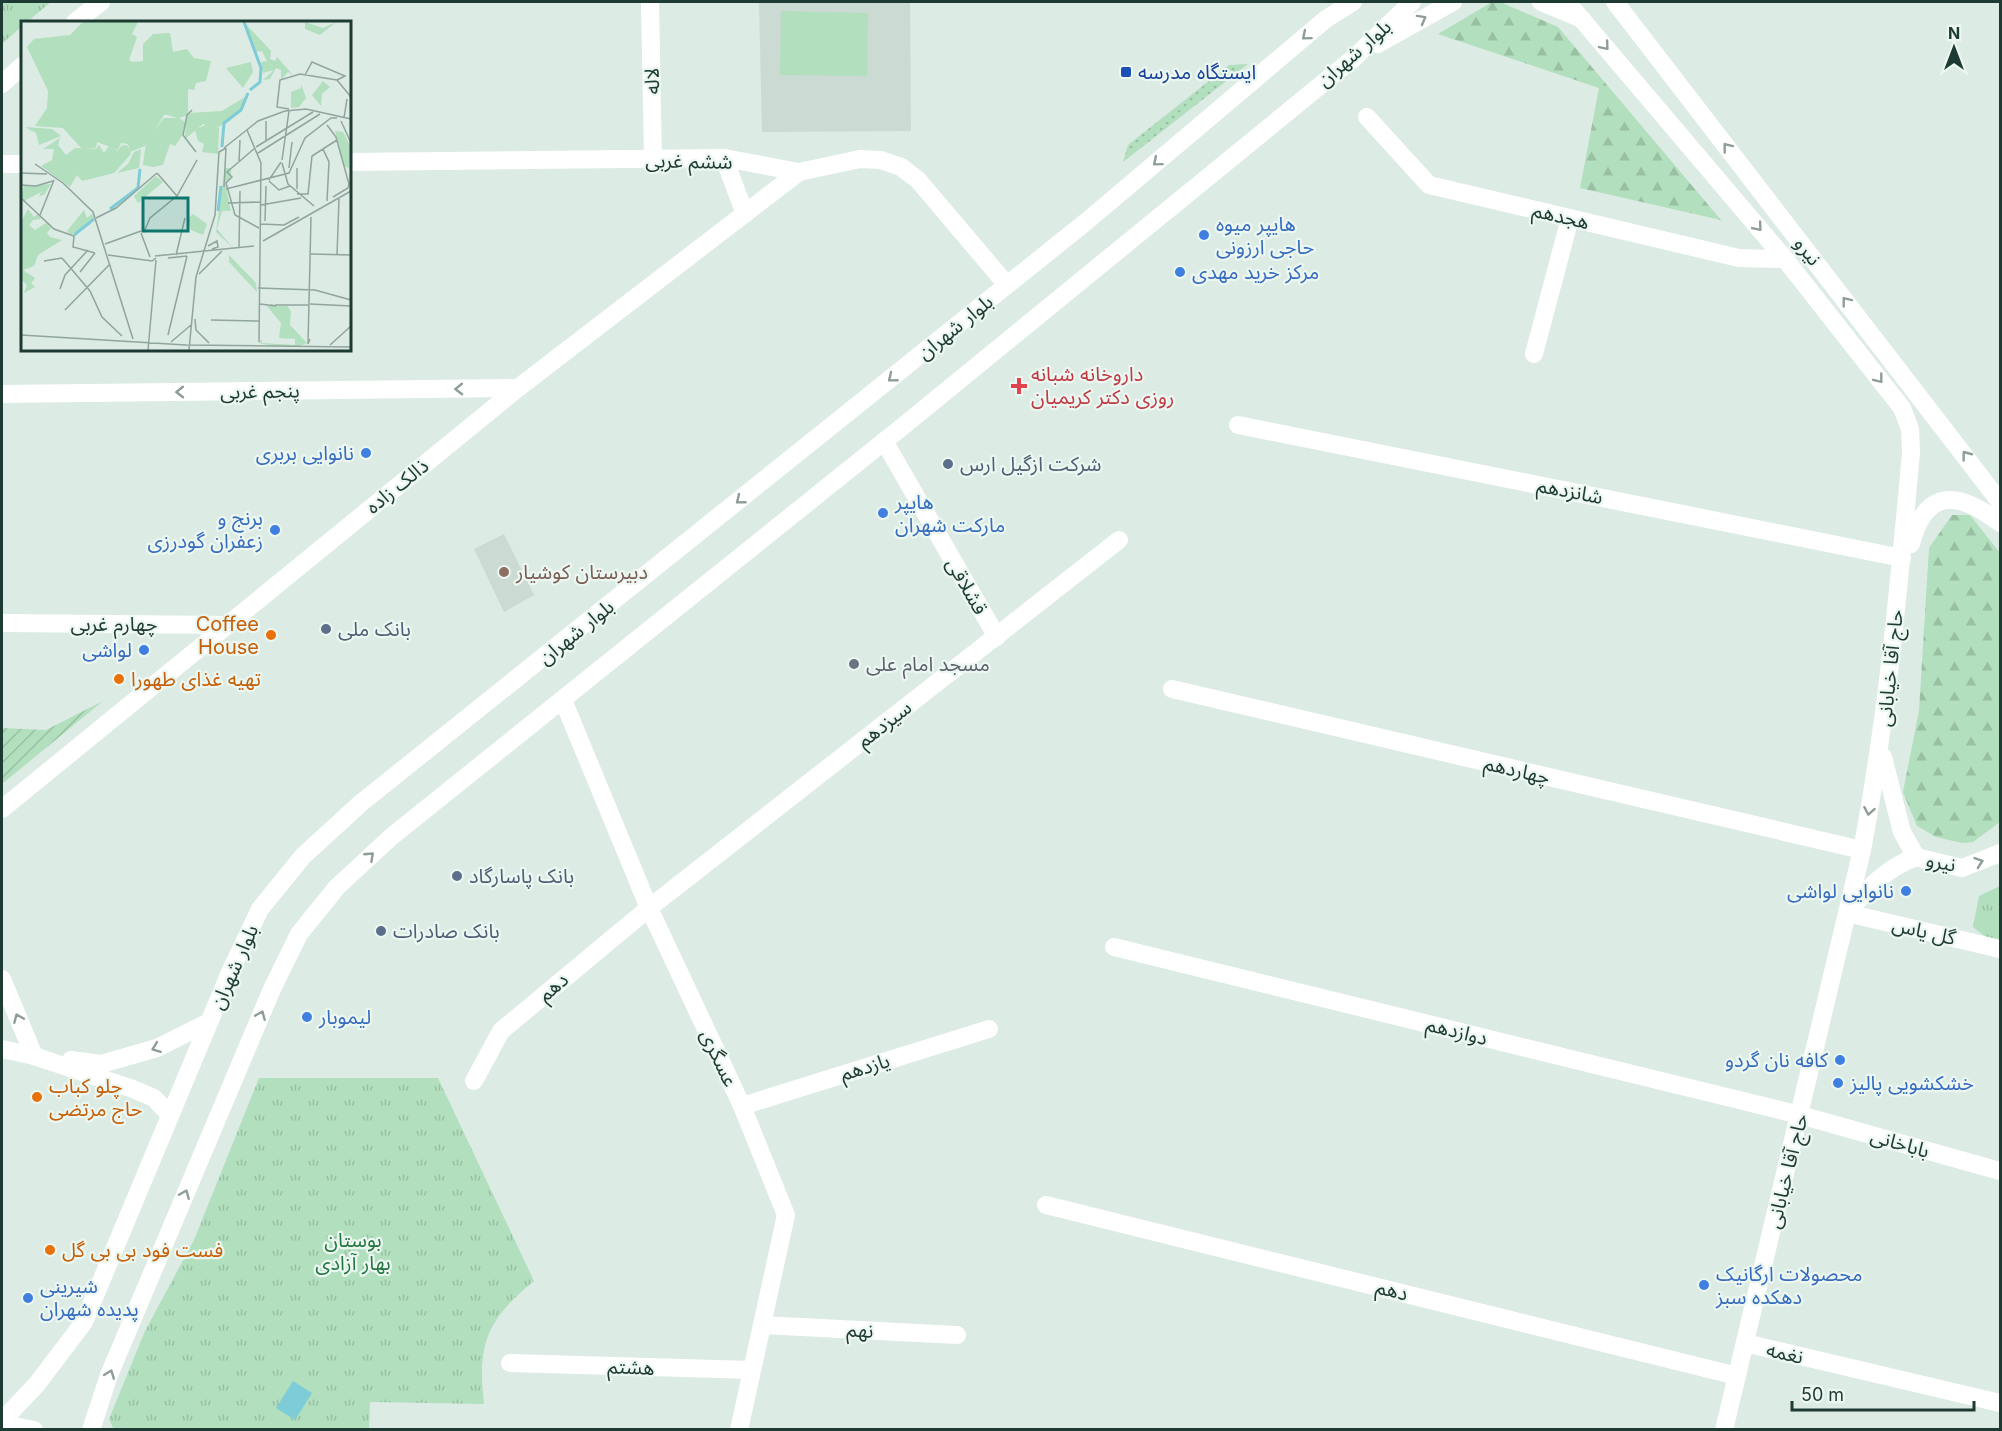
<svg xmlns="http://www.w3.org/2000/svg" width="2002" height="1431" viewBox="0 0 2002 1431" font-family="Inter,'Noto Sans Arabic',sans-serif">
	<style>
		.built { fill: #cbdad3 }
		.grass { fill: url(#grass-dots) }
		.forest { fill: url(#forest-firs) }
		.park { fill: url(#park-tufts) }
		.garden { fill: url(#garden-furrows) }
		.pitch { fill: #b2dfbd }
		.water { fill: #7eccd7 }
		.lines { fill: none; stroke-linecap: round; stroke-linejoin: round }
		.minor { stroke: #fff; stroke-width: 18 }
		.tertiary { stroke: #fff; stroke-width: 18 }
		.oneway { stroke: #8e9d98 }
		.transit-dot { fill: #1a4fb4; stroke: #edf7f2; stroke-width: 2 }
		.shop-dot { fill: #3f7fe0; stroke: #edf7f2; stroke-width: 2 }
		.health-dot { fill: #e0444e; stroke: #edf7f2; stroke-width: 2 }
		.service-dot { fill: #5c6f8a; stroke: #edf7f2; stroke-width: 2 }
		.education-dot { fill: #8d6e63; stroke: #edf7f2; stroke-width: 2 }
		.food-dot { fill: #e8710a; stroke: #edf7f2; stroke-width: 2 }
		.worship-dot { fill: #6b7280; stroke: #edf7f2; stroke-width: 2 }
		.labels { text-anchor: middle; stroke-width: 4.5; stroke-linejoin: round; paint-order: stroke }
		.street-label { font-size: 20px; fill: #1d3b32; stroke: #edf7f2 }
		.transit-label { font-size: 20px; fill: #164399; stroke: #edf7f2; text-anchor: start }
		.shop-label { font-size: 20px; fill: #366cbe; stroke: #edf7f2; text-anchor: start }
		.health-label { font-size: 20px; fill: #be3a42; stroke: #edf7f2; text-anchor: start }
		.service-label { font-size: 20px; fill: #4e5e75; stroke: #edf7f2; text-anchor: start }
		.education-label { font-size: 20px; fill: #785e54; stroke: #edf7f2; text-anchor: start }
		.food-label { font-size: 20px; fill: #c56008; stroke: #edf7f2; text-anchor: start }
		.worship-label { font-size: 20px; fill: #5b616d; stroke: #edf7f2; text-anchor: start }
		.park-label { font-size: 20px; fill: #237640; stroke: #edf7f2 }
		.inset-river { fill: none; stroke: #7eccd7; stroke-width: 3 }
		.inset-road { fill: none; stroke: #90a59d; stroke-width: 1.5 }
		.view { fill: #0f766e; fill-opacity: 0.15; stroke: #0f766e; stroke-width: 3 }
		.inset-edge { fill: none; stroke: #1d3b32; stroke-width: 3 }
	</style>
	<defs>
		<pattern id="grass-dots" width="8" height="8" patternUnits="userSpaceOnUse" patternTransform="scale(1.5)"><rect width="8" height="8" fill="#b2dfbd"/><path d="M2 2h.1M6 6h.1" fill="none" stroke="#99c0a3" stroke-width="1.8" stroke-linecap="round"/></pattern>
		<pattern id="forest-firs" width="22" height="20" patternUnits="userSpaceOnUse" patternTransform="scale(1.5)"><rect width="22" height="20" fill="#b2dfbd"/><path d="M5 1l3.5 6h-7zM16 11l3.5 6h-7z" fill="#99c0a3"/></pattern>
		<pattern id="park-tufts" width="24" height="20" patternUnits="userSpaceOnUse" patternTransform="scale(1.5)"><rect width="24" height="20" fill="#b2dfbd"/><path d="M3 7l-1-3M5 7V3M7 7l1-3M15 17l-1-3M17 17v-4M19 17l1-3" fill="none" stroke="#99c0a3"/></pattern>
		<pattern id="garden-furrows" width="10" height="10" patternUnits="userSpaceOnUse" patternTransform="scale(1.5)"><rect width="10" height="10" fill="#b2dfbd"/><path d="M-1 1l2-2M0 10L10 0M9 11l2-2" fill="none" stroke="#99c0a3"/></pattern>
	</defs>
	<rect width="100%" height="100%" fill="#dcebe4"/>
	<!-- built -->
	<g class="built">
		<path d="M759 2H910L911 131 762 132Z"/>
		<path d="M504 534 534 595 504 612 474 549Z"/>
	</g>
	<!-- grass -->
	<path class="grass" d="M1248 64 1123 162 1128 145 1229 65Z"/>
	<!-- forest -->
	<g class="forest">
		<path d="M1492 2H1500L1558 27 1721 220 1580 188 1599 88 1438 34Z"/>
		<path d="M1952 515H1970L2000 553V822L1973 842 1962 843 1936 837 1917 826 1903 792 1919 711 1929 548Z"/>
	</g>
	<!-- park -->
	<g class="park">
		<path d="M2 2H51L27 22H22V26L2 44Z"/>
		<path d="M2000 886V948L1973 927 1979 896Z"/>
		<path d="M259 1078H438L534 1281C487 1319 477 1344 484 1404L370 1402 369 1430H114L109 1419 145 1331 194 1240Z"/>
	</g>
	<!-- garden -->
	<path class="garden" d="M103 701 2 784V728L46 730Z"/>
	<!-- pitch -->
	<path class="pitch" d="M781 11 868 13 867 76 780 75Z"/>
	<!-- water -->
	<path class="water" d="M293 1381 312 1393 295 1420 276 1408Z"/>
	<g class="lines">
		<!-- minor -->
		<g class="minor">
			<path d="M650 2 653 160"/>
			<path d="M1615 2 2000 502"/>
			<path d="M75 22 101 2"/>
			<path d="M2 84 22 66"/>
			<path d="M1367 117 1429 185 1739 258 1785 259"/>
			<path d="M724 158 745 214"/>
			<path d="M350 162 724 158 799 172 860 159 881 160 901 167 918 180 1007 285"/>
			<path d="M5 164H22"/>
			<path d="M1534 354 1570 218"/>
			<path d="M2 394 518 388"/>
			<path d="M1238 425 1902 558"/>
			<path d="M884 441 997 637"/>
			<path d="M1911 544C1926 486 1960 492 2000 523"/>
			<path d="M2 623 227 625"/>
			<path d="M1172 689 1862 850C1887 718 1899 586 1911 452L1910 429 1902 408 1785 259 1567 2"/>
			<path d="M563 700 649 908 742 1106 786 1215 739 1430"/>
			<path d="M1883 757 1902 832 1916 857"/>
			<path d="M2 809 518 388 799 172"/>
			<path d="M1916 857C1886 868 1867 889 1847 913L2000 949"/>
			<path d="M1916 857 1962 868 2000 853"/>
			<path d="M1114 947 1800 1115 2000 1171"/>
			<path d="M2 979 34 1056"/>
			<path d="M2 1049 34 1056 133 1089 154 1098 170 1115"/>
			<path d="M71 1060 101 1064 157 1048 209 1022"/>
			<path d="M474 1081 501 1031 649 908 1119 540"/>
			<path d="M742 1106 989 1029"/>
			<path d="M1046 1205 1737 1376"/>
			<path d="M762 1325 957 1335"/>
			<path d="M1745 1343 2000 1403"/>
			<path d="M510 1363 752 1370"/>
		</g>
		<!-- tertiary -->
		<g class="tertiary">
			<path d="M1541 2 1582 19"/>
			<path d="M1378 44 1453 2"/>
			<path d="M2 1421 37 1384 84 1322 231 970 260 909 303 856 361 803 1087 221 1326 19 1353 2"/>
			<path d="M2 1428 14 1426 34 1430"/>
			<path d="M91 1430 109 1375 272 989 299 934 337 887 391 837 902 427 1355 57 1412 2"/>
			<path d="M1724 1430 1862 850"/>
		</g>
	</g>
	<!-- one-way arrows -->
	<defs><path id="oneway-chevron" d="M-2-3.5L2.5 0L-2 3.5" fill="none" stroke-width="1.6" stroke-linecap="round" stroke-linejoin="round" transform="scale(1.5)"/></defs>
	<g class="oneway">
		<use href="#oneway-chevron" transform="translate(1422 19) rotate(-29)"/>
		<use href="#oneway-chevron" transform="translate(1306 36) rotate(140)"/>
		<use href="#oneway-chevron" transform="translate(1605 46) rotate(50)"/>
		<use href="#oneway-chevron" transform="translate(1727 147) rotate(-128)"/>
		<use href="#oneway-chevron" transform="translate(1157 162) rotate(140)"/>
		<use href="#oneway-chevron" transform="translate(1758 227) rotate(50)"/>
		<use href="#oneway-chevron" transform="translate(1846 301) rotate(-128)"/>
		<use href="#oneway-chevron" transform="translate(892 378) rotate(141)"/>
		<use href="#oneway-chevron" transform="translate(1879 379) rotate(52)"/>
		<use href="#oneway-chevron" transform="translate(459 389) rotate(179)"/>
		<use href="#oneway-chevron" transform="translate(180 392) rotate(179)"/>
		<use href="#oneway-chevron" transform="translate(1966 455) rotate(-127)"/>
		<use href="#oneway-chevron" transform="translate(740 500) rotate(141)"/>
		<use href="#oneway-chevron" transform="translate(1869 811) rotate(100)"/>
		<use href="#oneway-chevron" transform="translate(370 856) rotate(-43)"/>
		<use href="#oneway-chevron" transform="translate(1979 862) rotate(-19)"/>
		<use href="#oneway-chevron" transform="translate(261 1015) rotate(-67)"/>
		<use href="#oneway-chevron" transform="translate(18 1018) rotate(-113)"/>
		<use href="#oneway-chevron" transform="translate(156 1048) rotate(159)"/>
		<use href="#oneway-chevron" transform="translate(185 1194) rotate(-67)"/>
		<use href="#oneway-chevron" transform="translate(110 1374) rotate(-69)"/>
	</g>
	<!-- markers -->
	<rect class="transit-dot" x="1120" y="66" width="12" height="12" rx="3"/>
	<g class="shop-dot">
		<circle cx="1204" cy="235" r="6"/>
		<circle cx="1180" cy="272" r="6"/>
		<circle cx="366" cy="453" r="6"/>
		<circle cx="883" cy="513" r="6"/>
		<circle cx="275" cy="530" r="6"/>
		<circle cx="144" cy="650" r="6"/>
		<circle cx="1906" cy="891" r="6"/>
		<circle cx="307" cy="1017" r="6"/>
		<circle cx="1840" cy="1060" r="6"/>
		<circle cx="1838" cy="1083" r="6"/>
		<circle cx="1704" cy="1285" r="6"/>
		<circle cx="28" cy="1298" r="6"/>
	</g>
	<path class="health-dot" d="M1016 377h6v6h6v6h-6v6h-6v-6h-6v-6h6z"/>
	<g class="service-dot">
		<circle cx="948" cy="464" r="6"/>
		<circle cx="326" cy="629" r="6"/>
		<circle cx="457" cy="876" r="6"/>
		<circle cx="381" cy="931" r="6"/>
	</g>
	<circle class="education-dot" cx="504" cy="572" r="6"/>
	<g class="food-dot">
		<circle cx="271" cy="635" r="6"/>
		<circle cx="119" cy="679" r="6"/>
		<circle cx="37" cy="1097" r="6"/>
		<circle cx="50" cy="1250" r="6"/>
	</g>
	<circle class="worship-dot" cx="854" cy="664" r="6"/>
	<g class="labels">
		<!-- street labels -->
		<g class="street-label">
			<text transform="translate(1354 53) rotate(-41)" y="7">بلوار شهران</text>
			<text transform="translate(652 81) rotate(-91)" y="7">لاله</text>
			<text transform="translate(689 161) rotate(1)" y="7">ششم غربی</text>
			<text transform="translate(1561 216) rotate(13)" y="7">هجدهم</text>
			<text transform="translate(1808 251) rotate(52)" y="7">نیرو</text>
			<text transform="translate(955 327) rotate(-39)" y="7">بلوار شهران</text>
			<text transform="translate(260 391) rotate(-1)" y="7">پنجم غربی</text>
			<text transform="translate(397 486) rotate(-39)" y="7">ذالک زاده</text>
			<text transform="translate(1570 491) rotate(11)" y="7">شانزدهم</text>
			<text transform="translate(967 586) rotate(60)" y="7">قشلاقی</text>
			<text x="114" y="631">چهارم غربی</text>
			<text transform="translate(576 632) rotate(-39)" y="7">بلوار شهران</text>
			<text transform="translate(1890 668) rotate(-84)" y="7">حاج آقا خیابانی</text>
			<text transform="translate(884 724) rotate(-38)" y="7">سیزدهم</text>
			<text transform="translate(1517 770) rotate(13)" y="7">چهاردهم</text>
			<text transform="translate(1941 862) rotate(11)" y="7">نیرو</text>
			<text transform="translate(1924 931) rotate(13)" y="7">گل یاس</text>
			<text transform="translate(234 967) rotate(-66)" y="7">بلوار شهران</text>
			<text transform="translate(553 987) rotate(-40)" y="7">دهم</text>
			<text transform="translate(1457 1031) rotate(14)" y="7">دوازدهم</text>
			<text transform="translate(719 1058) rotate(65)" y="7">عسگری</text>
			<text transform="translate(865 1067) rotate(-17)" y="7">یازدهم</text>
			<text transform="translate(1900 1143) rotate(16)" y="7">باباخانی</text>
			<text transform="translate(1787 1171) rotate(-76)" y="7">حاج آقا خیابانی</text>
			<text transform="translate(1392 1290) rotate(14)" y="7">دهم</text>
			<text transform="translate(860 1330) rotate(3)" y="7">نهم</text>
			<text transform="translate(1785 1353) rotate(13)" y="7">نغمه</text>
			<text transform="translate(631 1367) rotate(2)" y="7">هشتم</text>
		</g>
		<!-- transit labels -->
		<g class="transit-label">
			<text x="1138" y="79">ایستگاه مدرسه</text>
		</g>
		<!-- shop labels -->
		<g class="shop-label">
			<text x="1216" y="231">هایپر میوه<tspan x="1216" dy="23">حاجی ارزونی</tspan></text>
			<text x="1192" y="279">مرکز خرید مهدی</text>
			<text x="354" y="460" text-anchor="end">نانوایی بربری</text>
			<text x="895" y="509">هایپر<tspan x="895" dy="23">مارکت شهران</tspan></text>
			<text x="263" y="525" text-anchor="end">برنج و<tspan x="263" dy="23">زعفران گودرزی</tspan></text>
			<text x="132" y="657" text-anchor="end">لواشی</text>
			<text x="1894" y="898" text-anchor="end">نانوایی لواشی</text>
			<text x="319" y="1024">لیموبار</text>
			<text x="1828" y="1067" text-anchor="end">کافه نان گردو</text>
			<text x="1850" y="1090">خشکشویی پالیز</text>
			<text x="1716" y="1281">محصولات ارگانیک<tspan x="1716" dy="23">دهکده سبز</tspan></text>
			<text x="40" y="1293">شیرینی<tspan x="40" dy="23">پدیده شهران</tspan></text>
		</g>
		<!-- health labels -->
		<g class="health-label">
			<text x="1031" y="381">داروخانه شبانه<tspan x="1031" dy="23">روزی دکتر کریمیان</tspan></text>
		</g>
		<!-- service labels -->
		<g class="service-label">
			<text x="960" y="471">شرکت ازگیل ارس</text>
			<text x="338" y="636">بانک ملی</text>
			<text x="469" y="883">بانک پاسارگاد</text>
			<text x="393" y="938">بانک صادرات</text>
		</g>
		<!-- education labels -->
		<g class="education-label">
			<text x="516" y="579">دبیرستان کوشیار</text>
		</g>
		<!-- food labels -->
		<g class="food-label">
			<text x="259" y="631" text-anchor="end">Coffee<tspan x="259" dy="23">House</tspan></text>
			<text x="131" y="686">تهیه غذای طهورا</text>
			<text x="49" y="1093">چلو کباب<tspan x="49" dy="23">حاج مرتضی</tspan></text>
			<text x="62" y="1257">فست فود بی بی گل</text>
		</g>
		<!-- worship labels -->
		<g class="worship-label">
			<text x="866" y="671">مسجد امام علی</text>
		</g>
		<!-- park labels -->
		<g class="park-label">
			<text x="353" y="1247">بوستان<tspan x="353" dy="23">بهار آزادی</tspan></text>
		</g>
	</g>
	<!-- overview -->
	<g transform="translate(21 21)">
		<rect width="330" height="330" fill="#dcebe4"/>
		<path d="M62 1H117L111 13 116 16 108 39 111 41 122 40V23L132 13 149 12 152 31 166 28 173 37 190 40 185 60 175 62 173 69 167 68V92L201 90 224 76 219 89 198 106 182 103 164 118 165 95 157 97 145 91 124 125 109 131 107 123 100 122 97 129 76 121 75 127 61 128 42 107 14 105 26 87 27 70 6 26 13 18 49 14ZM223 1 250 30 249 38 254 40 256 36 272 54 267 51 260 59V49L255 47 249 58 242 59 253 49 242 52 240 41 246 40 241 30 234 31ZM284 1 302 7 315 1 299 14 284 8ZM230 41 232 51 222 67 205 47ZM302 60 309 66 301 73 300 85 291 74ZM280 63 285 77 278 86 270 87V71L280 67ZM4 106 31 108 40 115 18 124 15 112ZM120 128 118 147 96 152 107 143 113 131ZM30 163 23 174 18 175 20 171 3 180 0 176 3 165Z" fill="#b2dfbd"/>
		<path d="M314 110 322 111 330 126 328 147 323 145ZM204 147H210V156L204 162 210 190H201L196 208 212 227 195 211ZM135 155 142 161 117 182 113 175ZM172 193 186 203 182 214 170 209 166 198ZM208 234 235 262 236 271 208 241ZM246 285H266L270 290 269 304 286 322 278 325H257L247 324 238 322 241 318V322L274 324V318L258 317 260 302Z" fill="#b2dfbd"/>
		<path d="M131 38 144 49 157 52V70L164 83 158 97 164 101 161 115 154 125 149 123 142 144 132 146 122 144 125 121 143 97H157L139 92 147 79 144 67 130 49ZM188 102 198 107 197 133 181 131 183 123 177 120 174 109ZM39 117 37 124 45 134 54 127 75 128 78 124 83 132 88 125 97 130 100 125 106 124 110 133 93 152 61 160 56 154 49 166 20 145 31 139 33 128H22ZM7 188 13 196 17 193 20 198 12 199 8 204 14 209 25 202 30 207 26 212 29 216 41 219 17 234 13 245 2 249 14 257 10 262 14 266 3 272 6 264 0 258V201ZM63 189 66 197 71 193 74 196 50 214 46 210Z" fill="#b2dfbd"/>
		<path class="inset-river" d="M223 1 240 47 239 61 229 69M201 126 203 102 220 89 227 72M89 188 117 167 119 148M197 190 200 165M53 214 73 198"/>
		<path class="inset-road" d="M284 54 291 41 324 55 316 59M316 59 330 76M268 88 256 86 259 59 279 53 316 59M171 89 166 94 162 114 175 131M323 97 326 78M245 100V119M320 100 330 122M306 104 315 116 328 163 327 167 312 176M226 109 240 142 238 321M235 126 292 91M203 127 237 100 264 90 285 88 330 98M234 127 206 151 211 156 205 162 214 194 238 207M302 128 308 141 306 180M237 132 299 93M261 139 268 90M218 141 219 119M261 142 267 163 293 185M14 143 42 162 72 191 112 318M268 147 271 121M276 147V168M0 152 26 153M136 152 156 175M248 159 260 141M248 160 258 169 269 165M0 164 15 165 32 160M203 166 205 127M205 168 268 152 284 117 310 97H316M276 173H287L291 135 316 119M0 177 33 208 53 215 52 226 74 232M207 182 239 181M240 184 280 177M19 194 33 159M75 197 95 187 136 152M244 200 245 165M240 203 263 204 278 196M123 211 129 197 156 175 176 139M120 212 129 236M242 220 330 170M84 223 120 210M187 225 196 220 197 226 191 228M218 226 219 170M290 233 330 234M87 234 131 240 135 237M155 234 164 197M316 234 318 178M134 235 233 225M41 237 69 270 81 296 101 315M147 237 166 235M23 240 41 237M59 251 74 232M178 253 201 230M237 267 294 269 330 279M39 268 44 254 67 229M239 283 255 285 250 284M289 283 330 285M254 284H288M44 289 89 243M174 298 175 309 188 322M190 299 238 300M0 314 165 324 330 326M147 314 166 235M289 318 287 323 290 196M150 321 170 304M309 324 330 305M127 329 135 239M168 329 175 256 194 194 198 131 205 127"/>
		<path class="view" d="M122 177H167V210H122Z"/>
		<rect width="330" height="330" class="inset-edge"/>
	</g>
	<!-- border -->
	<rect width="2002" height="1431" fill="none" stroke="#1d3b32" stroke-width="6"/>
	<!-- north arrow -->
	<g transform="translate(1954 48)" stroke="#edf7f2" stroke-width="4.5" paint-order="stroke">
	<path d="M0-4.5L10 22L0 15L-10 22Z" fill="#1d3b32"/>
	<text y="-9" font-size="16" font-weight="bold" text-anchor="middle" fill="#1d3b32">N</text>
	</g>
	<!-- scale -->
	<path d="M1792 1401v9h182v-9" fill="none" stroke="#1d3b32" stroke-width="3"/>
	<text x="1801" y="1401" font-size="18" fill="#1d3b32" stroke="#edf7f2" stroke-width="4.5" paint-order="stroke">50 m</text>
</svg>
